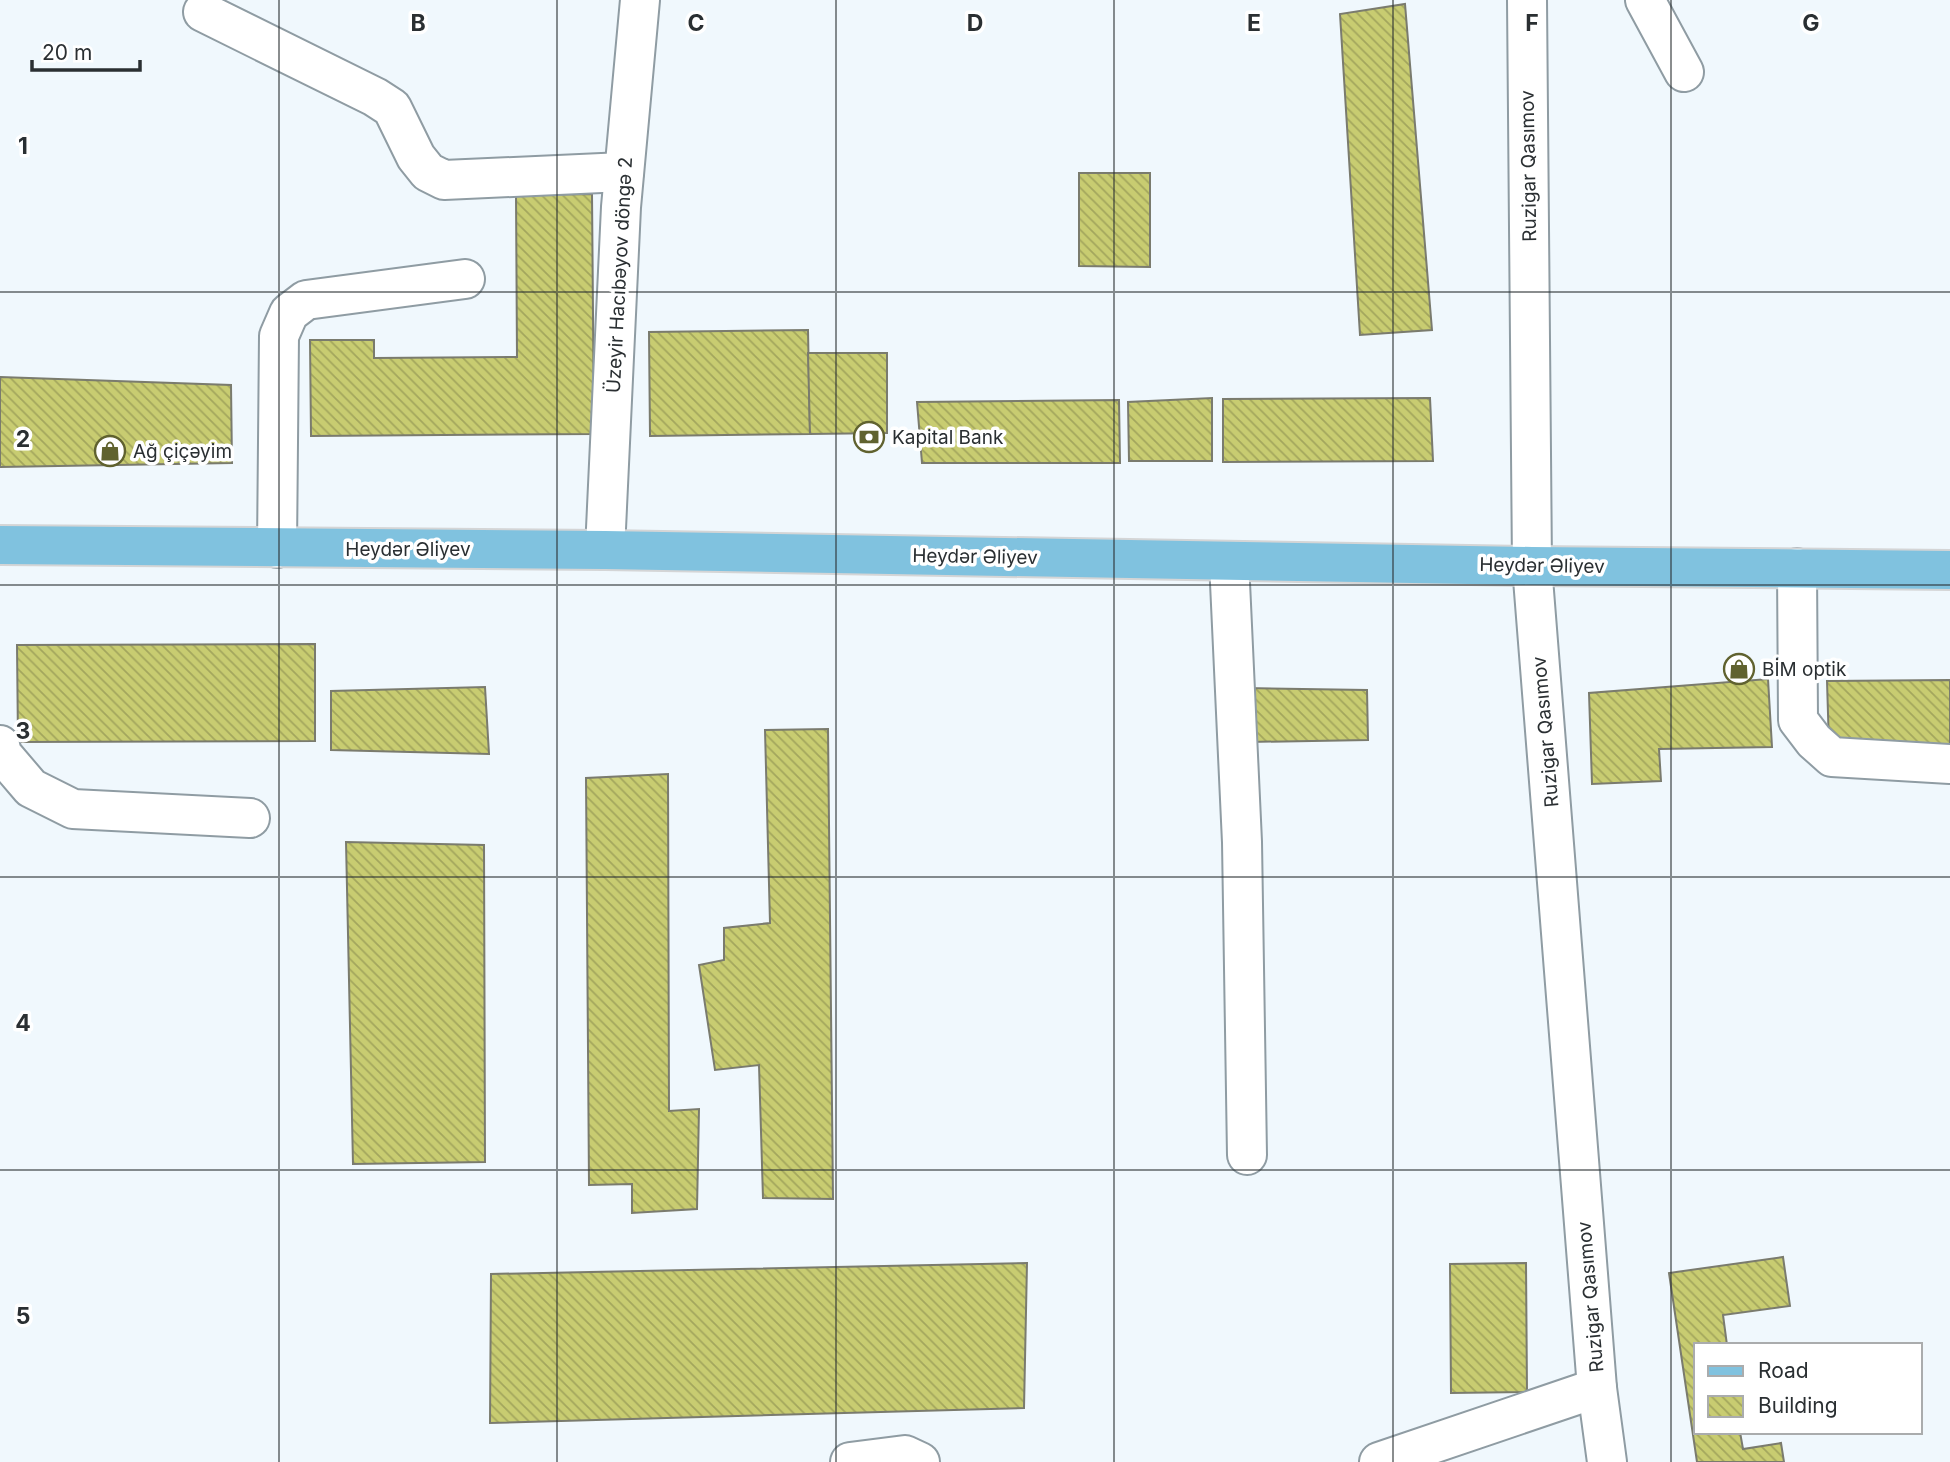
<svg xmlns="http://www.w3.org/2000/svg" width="1950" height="1462" viewBox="0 0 1950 1462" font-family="Inter,sans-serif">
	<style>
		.building { fill: url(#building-back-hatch); stroke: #7a7b6e; stroke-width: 2 }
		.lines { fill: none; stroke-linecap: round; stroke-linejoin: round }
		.minor-casing { stroke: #8f9ca3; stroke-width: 42 }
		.major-casing { stroke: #d4d5d6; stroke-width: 42 }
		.minor { stroke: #fff; stroke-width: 38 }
		.major { stroke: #80c2df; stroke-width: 38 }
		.grid { fill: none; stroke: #2a2f32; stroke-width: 2; stroke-opacity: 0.55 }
		.labels { text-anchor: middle; stroke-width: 7; stroke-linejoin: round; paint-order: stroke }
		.street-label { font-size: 19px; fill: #2a2f32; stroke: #fff }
		.poi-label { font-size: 19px; fill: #2a2f32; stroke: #fff; text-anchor: start }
		.grid-label { font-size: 23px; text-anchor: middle; font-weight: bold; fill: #2a2f32; stroke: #fff; stroke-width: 7; stroke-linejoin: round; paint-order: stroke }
	</style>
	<defs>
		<pattern id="building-back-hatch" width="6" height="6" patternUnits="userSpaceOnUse" patternTransform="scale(1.75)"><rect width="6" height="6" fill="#c8cc71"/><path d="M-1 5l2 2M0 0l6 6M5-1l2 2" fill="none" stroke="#a3a65d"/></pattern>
	</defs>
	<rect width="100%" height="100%" fill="#f0f8fd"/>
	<!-- building -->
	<g class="building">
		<path d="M1405 4 1432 330 1360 335 1340 14Z"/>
		<path d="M1079 173H1150V267L1079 266Z"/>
		<path d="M592 194 594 434 311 436 310 340H374V358L517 357 516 195Z"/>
		<path d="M808 330 810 434 650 436 649 332Z"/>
		<path d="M808 353H887V433L810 434Z"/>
		<path d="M0 377 231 385 232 463 0 467Z"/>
		<path d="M1212 398V461H1129L1128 402Z"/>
		<path d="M1430 398 1433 461 1223 462V399Z"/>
		<path d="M1119 400 1120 463H922L917 402Z"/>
		<path d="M315 644V741L18 742 17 645Z"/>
		<path d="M1768 679 1772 747 1659 749 1661 781 1592 784 1589 693Z"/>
		<path d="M1950 680V748L1829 746 1827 681Z"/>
		<path d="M485 687 489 754 331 750V691Z"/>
		<path d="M1245 688 1367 690 1368 740 1249 742Z"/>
		<path d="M828 729 833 1199 763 1198 759 1065 715 1070 699 965 724 960V928L770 923 765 730Z"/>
		<path d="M668 774 669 1111 699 1109 697 1209 632 1213V1184L589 1185 586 778Z"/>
		<path d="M346 842 484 845 485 1162 353 1164Z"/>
		<path d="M1783 1257 1790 1306 1723 1315 1727 1345H1696V1432H1740L1743 1449 1781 1443 1784 1462H1697L1669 1273Z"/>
		<path d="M1027 1263 1024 1408 490 1423 491 1274Z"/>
		<path d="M1526 1263 1527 1392 1451 1393 1450 1264Z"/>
	</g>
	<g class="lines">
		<!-- minor casing -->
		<g class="minor-casing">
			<g id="minor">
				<path d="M1527 0 1532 566 1597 1388 1607 1462"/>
				<path d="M1645 0 1684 72"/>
				<path d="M203 12 375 97 392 108 416 157 428 172 444 180 624 172"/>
				<path d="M277 548 279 336 289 313 306 300 465 279"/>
				<path d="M605 550 621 207 640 0"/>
				<path d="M1229 561 1242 842 1247 1155"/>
				<path d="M1797 568 1798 720 1814 741 1832 757 1950 764"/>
				<path d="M0 745 2 754 31 788 73 809 250 818"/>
				<path d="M850 1462 905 1455 920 1462"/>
				<path d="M1379 1462 1597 1388"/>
			</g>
		</g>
		<!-- major casing -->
		<g class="major-casing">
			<path id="major" d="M0 545 605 550 1532 566 1950 570"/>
		</g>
		<!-- minor -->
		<use href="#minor" class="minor"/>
		<!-- major -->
		<use href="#major" class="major"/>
	</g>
	<!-- grid -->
	<path class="grid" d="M279 0V1462M557 0V1462M836 0V1462M1114 0V1462M1393 0V1462M1671 0V1462M0 292H1950M0 585H1950M0 877H1950M0 1170H1950"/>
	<!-- icons -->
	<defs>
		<g id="bank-ring" transform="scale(1.575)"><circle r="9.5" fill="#fff" stroke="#60622f" stroke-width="1.5"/><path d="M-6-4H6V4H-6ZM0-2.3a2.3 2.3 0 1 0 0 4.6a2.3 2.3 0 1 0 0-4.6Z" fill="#60622f"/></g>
		<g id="shop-ring" transform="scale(1.575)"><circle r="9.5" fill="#fff" stroke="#60622f" stroke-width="1.5"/><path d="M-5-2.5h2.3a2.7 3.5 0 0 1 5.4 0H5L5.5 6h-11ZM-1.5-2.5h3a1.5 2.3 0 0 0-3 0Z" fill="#60622f"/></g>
	</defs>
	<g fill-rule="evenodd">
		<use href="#bank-ring" x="869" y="437"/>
		<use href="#shop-ring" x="110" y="451"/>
		<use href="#shop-ring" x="1739" y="669"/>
	</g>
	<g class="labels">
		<!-- street labels -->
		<g class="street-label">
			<text transform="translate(1528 166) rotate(-91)" y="7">Ruzigar Qasımov</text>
			<text transform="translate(619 275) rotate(-87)" y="7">Üzeyir Hacıbəyov döngə 2</text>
			<text x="408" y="556">Heydər Əliyev</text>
			<text transform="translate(975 556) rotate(1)" y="7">Heydər Əliyev</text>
			<text transform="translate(1542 565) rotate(1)" y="7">Heydər Əliyev</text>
			<text transform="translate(1545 732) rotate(-95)" y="7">Ruzigar Qasımov</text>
			<text transform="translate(1590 1297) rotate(-95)" y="7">Ruzigar Qasımov</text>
		</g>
		<!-- poi labels -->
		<g class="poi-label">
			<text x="892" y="444">Kapital Bank</text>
			<text x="133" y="458">Ağ çiçəyim</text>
			<text x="1762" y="676">BİM optik</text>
		</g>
	</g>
	<g class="grid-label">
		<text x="418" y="31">B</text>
		<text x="696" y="31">C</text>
		<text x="975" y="31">D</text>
		<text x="1254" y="31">E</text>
		<text x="1532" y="31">F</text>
		<text x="1811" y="31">G</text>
		<text x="23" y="154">1</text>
		<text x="23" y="447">2</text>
		<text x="23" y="739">3</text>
		<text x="23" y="1031">4</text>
		<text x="23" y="1324">5</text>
	</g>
	<!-- legend -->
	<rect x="1694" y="1343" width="228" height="91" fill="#ffffff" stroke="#aaacad" stroke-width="2"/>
	<rect x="1708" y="1366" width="35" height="10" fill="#80c2df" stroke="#aaacad" stroke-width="2"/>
	<text x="1758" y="1378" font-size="21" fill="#2a2f32">Road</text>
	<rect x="1708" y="1396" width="35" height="21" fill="url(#building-back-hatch)" stroke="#aaacad" stroke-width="2"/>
	<text x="1758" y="1413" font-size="21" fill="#2a2f32">Building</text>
	<!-- scale -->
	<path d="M32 60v10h108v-10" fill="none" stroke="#2a2f32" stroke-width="3.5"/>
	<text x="42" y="60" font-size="21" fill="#2a2f32" stroke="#ffffff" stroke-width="5" paint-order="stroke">20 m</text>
</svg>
